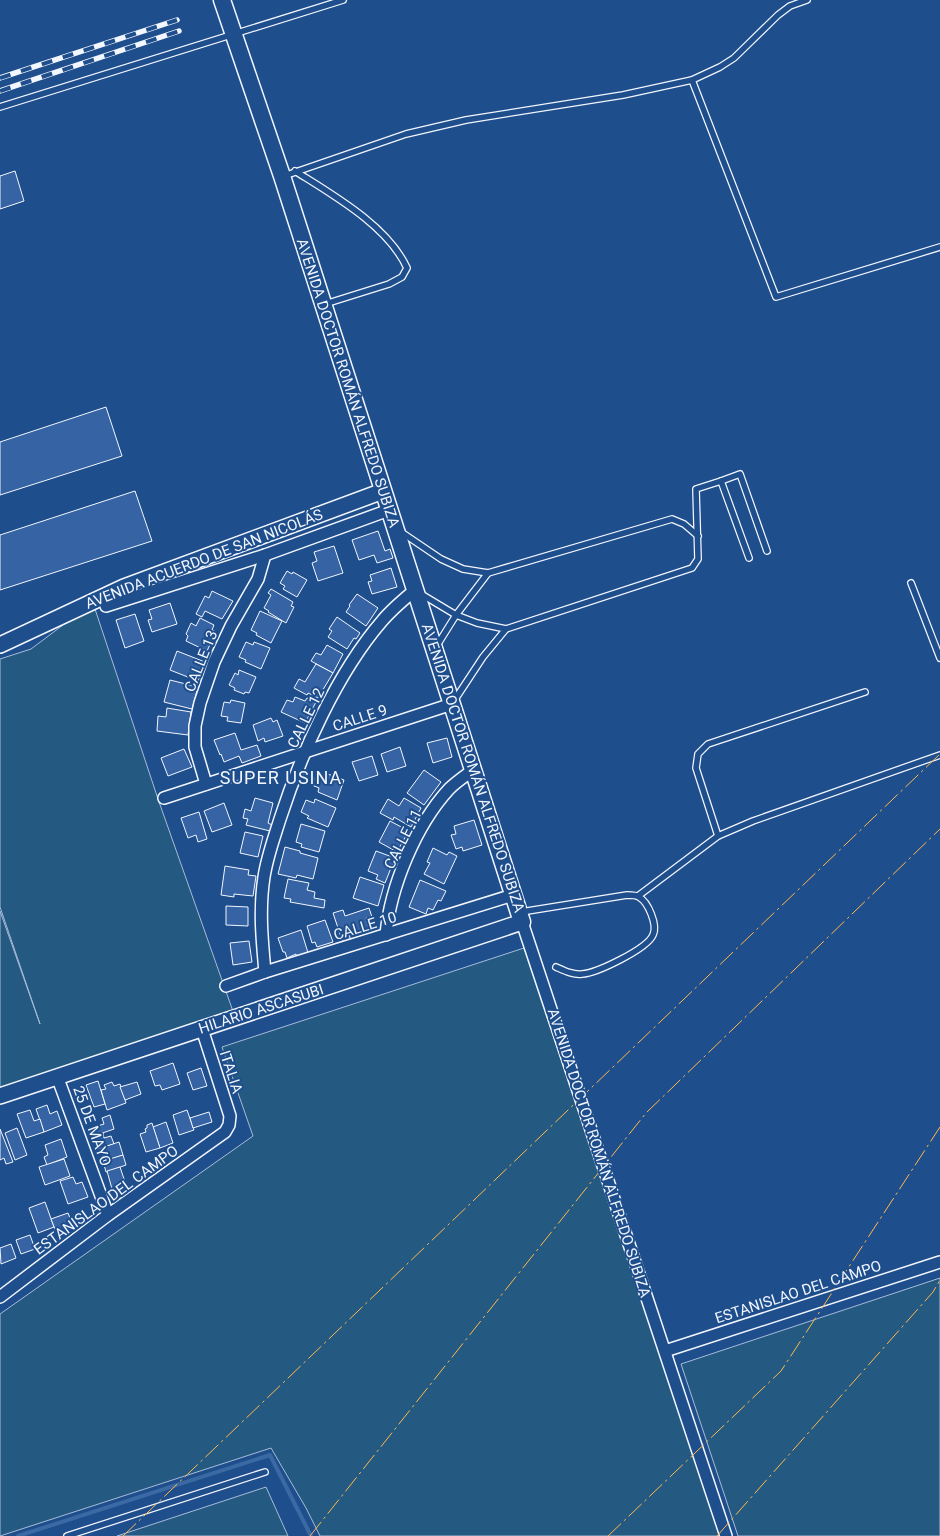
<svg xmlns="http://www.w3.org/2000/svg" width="940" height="1536" viewBox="0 0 940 1536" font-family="Roboto,sans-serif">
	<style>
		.green { fill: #245a82; stroke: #a8bbd7 }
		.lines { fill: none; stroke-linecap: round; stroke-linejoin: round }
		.stream { stroke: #3b69a3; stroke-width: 4 }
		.building { fill: #3563a3; stroke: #f2f6ff }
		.service-casing { stroke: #f2f6ff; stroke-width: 8 }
		.minor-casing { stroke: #f2f6ff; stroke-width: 14 }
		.tertiary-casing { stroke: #f2f6ff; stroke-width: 18 }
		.secondary-casing { stroke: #f2f6ff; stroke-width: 19 }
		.service { stroke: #1f4e8c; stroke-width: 5.5 }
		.minor { stroke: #1f4e8c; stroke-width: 11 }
		.tertiary { stroke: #1f4e8c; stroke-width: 15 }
		.secondary { stroke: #1f4e8c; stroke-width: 16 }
		.rail-casing { stroke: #f2f6ff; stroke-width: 5.5 }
		.rail { stroke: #1f4e8c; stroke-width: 4; stroke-dasharray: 11; stroke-linecap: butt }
		.power { stroke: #ffb74d; stroke-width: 1; stroke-dasharray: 18 4 2.5 4; stroke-linecap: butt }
		.labels { text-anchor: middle; stroke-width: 4; stroke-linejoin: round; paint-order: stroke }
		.street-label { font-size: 15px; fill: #f2f6ff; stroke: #1f4e8c }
		.quarter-label { font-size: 18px; letter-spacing: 1px; fill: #f2f6ff; stroke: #1f4e8c }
	</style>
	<rect width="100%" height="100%" fill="#1f4e8c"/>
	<!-- green -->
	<g class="green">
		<path d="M95 609 158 799 235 1017 0 1096V911L40 1024 0 907V659L31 649 71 619Z"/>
		<path d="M524 948 720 1536H320L306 1508 271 1448 0 1536V1314L253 1136 222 1047Z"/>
		<path d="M940 1278V1536H738L681 1364Z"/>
		<path d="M266 1487 288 1536H117Z"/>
	</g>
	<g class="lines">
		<!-- stream -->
		<path class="stream" d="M18 1536 270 1455 311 1536"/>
	</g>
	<!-- building -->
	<g class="building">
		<path d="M15 171 24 201 0 209V176Z"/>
		<path d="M106 407 122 456 0 495V442Z"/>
		<path d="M135 491 152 541 0 590V535Z"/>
		<path d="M378 531 385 551 390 549 393 558 377 563 374 555 359 560 352 540Z"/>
		<path d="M334 546 343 573 318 581 312 563 317 561 314 552Z"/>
		<path d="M391 568 397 587 372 594 368 582 372 581 370 575Z"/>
		<path d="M287 571 292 574 293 572 307 580 297 597 283 589 285 586 280 583Z"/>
		<path d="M271 589 293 602 291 606 294 607 286 623 268 612 269 611 264 608 271 595 268 593Z"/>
		<path d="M212 591 233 601 222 619 205 611 202 617 196 614 205 596 209 598Z"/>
		<path d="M357 594 378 608 366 626 346 612 350 606 349 605Z"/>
		<path d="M170 603 177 624 152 632 148 620 152 619 149 610Z"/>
		<path d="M260 611 282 621 271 643 256 635 257 633 251 630Z"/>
		<path d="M135 614 144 641 125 648 116 620Z"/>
		<path d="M337 617 360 633 356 639 354 638 347 649 328 637 332 631 329 629Z"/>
		<path d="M200 618 214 625 212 630 216 632 207 651 186 641 188 636 186 634 191 623 196 626Z"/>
		<path d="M246 642 253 645 254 642 270 648 261 669 245 662 246 660 239 657Z"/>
		<path d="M327 645 343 654 333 673 311 661 316 653 321 655Z"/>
		<path d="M177 651 205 662 198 681 170 670Z"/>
		<path d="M316 664 333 673 318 698 308 693 307 695 294 688 299 679 305 682Z"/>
		<path d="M239 670 256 677 249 693 245 692 244 694 234 690 235 688 229 685 235 673 238 675Z"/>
		<path d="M170 680 198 687 192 709 164 702Z"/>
		<path d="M295 697 305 701 307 698 316 702 305 723 281 712 287 700 293 702Z"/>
		<path d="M231 700 245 703 241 723 227 721 228 717 221 716 224 702 230 703Z"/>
		<path d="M167 708 191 712 188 735 157 731 158 716 166 717Z"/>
		<path d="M271 718 273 722 277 720 283 736 265 742 264 738 258 741 253 725Z"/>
		<path d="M235 733 241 750 257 745 261 756 242 763 239 756 224 762 221 754 220 755 214 740Z"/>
		<path d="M447 738 452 757 433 763 427 743Z"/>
		<path d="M400 747 406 766 387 772 381 754Z"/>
		<path d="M184 749 192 767 168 776 161 758Z"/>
		<path d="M372 756 378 775 359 781 352 762Z"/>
		<path d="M424 770 441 782 424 805 407 793Z"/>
		<path d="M317 773 324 776 325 773 344 780 337 800 318 792 319 788 312 785Z"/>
		<path d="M255 798 273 803 268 823 272 825 270 831 246 825 248 819 243 818 245 809 251 811Z"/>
		<path d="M404 798 421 808 411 827 394 817 393 820 380 813 388 799 399 806Z"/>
		<path d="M315 799 336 808 328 827 307 818 309 816 301 812 306 800 314 803Z"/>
		<path d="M224 803 232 825 212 832 204 811Z"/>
		<path d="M199 812 207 839 198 842 196 835 188 838 181 818Z"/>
		<path d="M474 820 482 845 463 851 462 847 456 849 451 835 456 834 454 826Z"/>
		<path d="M390 821 405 829 403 832 407 834 397 852 379 842Z"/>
		<path d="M301 824 325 831 319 852 301 847 302 844 296 842Z"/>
		<path d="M245 832 263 836 258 857 240 853Z"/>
		<path d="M285 847 300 851V853L318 858 313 879 297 875 296 878 278 874Z"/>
		<path d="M433 848 447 855 449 852 457 856 444 884 424 874 430 863 427 862Z"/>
		<path d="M376 851 395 858 385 883 376 879 378 875 368 871Z"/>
		<path d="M225 866 249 870 248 875 256 876 253 896 234 894V897L221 895Z"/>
		<path d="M360 877 384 885 378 906 353 898Z"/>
		<path d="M288 879 309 883 307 890 315 892 314 898 325 900 324 908 290 902 291 899 284 898Z"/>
		<path d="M420 880 446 891 441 901 438 900 433 910 428 908 426 914 409 907Z"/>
		<path d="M226 906 248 907V926L226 925Z"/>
		<path d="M369 908 372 917 366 918 369 928 353 934 351 930 348 931 351 941 343 943 333 913 343 910 345 916Z"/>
		<path d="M325 920 333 942 317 947 315 942 312 943 307 926Z"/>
		<path d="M301 930 309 956 297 957 296 954 287 958 285 952H283L278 938Z"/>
		<path d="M249 941 252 962 233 965 230 943Z"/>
		<path d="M173 1063 180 1084 162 1090 160 1085 155 1086 150 1071Z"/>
		<path d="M201 1068 207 1086 193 1090 187 1073Z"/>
		<path d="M98 1081 105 1104 94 1107 86 1085Z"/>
		<path d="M112 1082 114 1086 120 1084 126 1103 107 1110 101 1090 106 1089 104 1085Z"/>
		<path d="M137 1082 141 1094 125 1100 120 1087Z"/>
		<path d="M47 1105 50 1114 57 1111 62 1125 44 1132 36 1109Z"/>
		<path d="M30 1110 34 1121 40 1119 44 1132 26 1138 17 1114Z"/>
		<path d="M187 1110 194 1130 179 1135 173 1115Z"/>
		<path d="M209 1112 212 1122 193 1128 190 1118Z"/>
		<path d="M110 1115 114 1129 94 1136 91 1128 104 1124 102 1118Z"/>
		<path d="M166 1122 173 1143 160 1148 153 1127Z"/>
		<path d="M152 1123 160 1148 146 1152 140 1134 146 1132 145 1129 147 1128V1125Z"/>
		<path d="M17 1128 27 1155 15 1160 5 1133Z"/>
		<path d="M0 1129 13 1162 6 1164 4 1158 0 1160Z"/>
		<path d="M103 1133 104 1138 111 1136 114 1144 98 1149 94 1136Z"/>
		<path d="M61 1139 67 1157 47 1165 44 1157 48 1155 45 1145Z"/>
		<path d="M119 1142 123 1155 106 1161 101 1148Z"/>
		<path d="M123 1155 126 1165 106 1172 103 1161Z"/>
		<path d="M64 1159 70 1176 45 1185 39 1167Z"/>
		<path d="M120 1167 126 1185 112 1189 107 1171Z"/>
		<path d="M73 1177 76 1184 82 1182 88 1197 68 1204 60 1181Z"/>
		<path d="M45 1202 54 1227 38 1233 29 1208Z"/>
		<path d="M68 1213 74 1228 57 1234 51 1219Z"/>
		<path d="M30 1235 35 1249 21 1254 16 1240Z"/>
		<path d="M11 1244 16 1258 1 1264 0 1248Z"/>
	</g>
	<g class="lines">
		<!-- service casing -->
		<g class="service-casing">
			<g id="service">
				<path d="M692 80 776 297 940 247"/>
				<path d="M0 107 343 0"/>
				<path d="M295 171C333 195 388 226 407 268L402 277 389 284 325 304"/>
				<path d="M284 176 406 134 466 120 623 95 692 80 720 67 734 58 778 15 790 6 807 0"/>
				<path d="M721 481 740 474 767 551"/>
				<path d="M401 532 441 559 463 569 488 573 672 519 684 524 698 536"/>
				<path d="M911 583 940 658"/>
				<path d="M421 594 456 615 477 623 506 629 483 657 454 701"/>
				<path d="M506 629 692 568 698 559 696 489 721 481 749 558"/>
				<path d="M436 647 456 615 488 573"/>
				<path d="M718 836 696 768 698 754 708 744 865 692"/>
				<path d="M638 896 718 836 753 821 940 755"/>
				<path d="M521 912 627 895C631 895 636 895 639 897 648 902 658 925 653 935 647 949 597 973 582 974 573 975 565 971 556 967"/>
				<path d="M67 1536 265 1472"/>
			</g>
		</g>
		<!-- minor casing -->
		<g class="minor-casing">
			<g id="minor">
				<path d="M106 606 265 555 389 510"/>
				<path d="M206 784 195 747V726L200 703 214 662 231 626 258 579 265 555"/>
				<path d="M164 798 452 704"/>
				<path d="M522 922 726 1536"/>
				<path d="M386 935C390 887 416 825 449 789 456 782 465 776 473 770"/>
				<path d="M265 972C262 940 259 909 264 877 267 857 274 838 280 819 301 754 337 673 382 621 392 609 403 600 415 590"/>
				<path d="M226 986 265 972 513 895"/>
				<path d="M57 1076 108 1215"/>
				<path d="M0 1297 108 1215 225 1132 229 1125 230 1116 202 1029"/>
				<path d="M665 1351 940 1262"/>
			</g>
		</g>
		<!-- tertiary casing -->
		<g class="tertiary-casing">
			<g id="tertiary">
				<path d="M0 645 124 587 383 491"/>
				<path d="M0 1096 522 922"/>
			</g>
		</g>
		<!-- secondary casing -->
		<g class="secondary-casing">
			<path id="secondary" d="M222 0 282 176 522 922"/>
		</g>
		<!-- service -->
		<use href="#service" class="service"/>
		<!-- minor -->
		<use href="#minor" class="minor"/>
		<!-- tertiary -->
		<use href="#tertiary" class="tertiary"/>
		<!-- secondary -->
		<use href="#secondary" class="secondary"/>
		<!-- rail casing -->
		<g class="rail-casing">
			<g id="rail">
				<path d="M0 78 177 20"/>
				<path d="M0 91 179 31"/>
			</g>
		</g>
		<!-- rail -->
		<use href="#rail" class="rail"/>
		<!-- power -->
		<g class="power">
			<path d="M123 1536 940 754"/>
			<path d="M310 1536 646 1113 940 829"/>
			<path d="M608 1536 781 1371 940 1127"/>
			<path d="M717 1536 933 1292 940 1280"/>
		</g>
	</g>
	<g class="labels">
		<!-- street labels -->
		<g class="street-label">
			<text transform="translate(348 383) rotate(72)" y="5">AVENIDA DOCTOR ROMÁN ALFREDO SUBIZA</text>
			<text transform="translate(204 559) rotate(-21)" y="5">AVENIDA ACUERDO DE SAN NICOLÁS</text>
			<text transform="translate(201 661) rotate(-68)" y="5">CALLE 13</text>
			<text transform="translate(306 718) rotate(-64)" y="5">CALLE 12</text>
			<text transform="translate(360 718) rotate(-18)" y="5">CALLE 9</text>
			<text transform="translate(473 768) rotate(72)" y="5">AVENIDA DOCTOR ROMÁN ALFREDO SUBIZA</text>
			<text transform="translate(403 839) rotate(-63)" y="5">CALLE 11</text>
			<text transform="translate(365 926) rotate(-17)" y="5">CALLE 10</text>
			<text transform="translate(261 1009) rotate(-18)" y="5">HILARIO ASCASUBI</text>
			<text transform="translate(231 1072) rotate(72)" y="5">ITALIA</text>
			<text transform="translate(92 1126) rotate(70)" y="5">25 DE MAYO</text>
			<text transform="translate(599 1153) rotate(72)" y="5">AVENIDA DOCTOR ROMÁN ALFREDO SUBIZA</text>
			<text transform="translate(106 1200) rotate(-36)" y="5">ESTANISLAO DEL CAMPO</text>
			<text transform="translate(798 1292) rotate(-18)" y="5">ESTANISLAO DEL CAMPO</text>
		</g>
		<!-- quarter labels -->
		<g class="quarter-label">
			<text x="281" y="784">SUPER USINA</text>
		</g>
	</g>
</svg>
